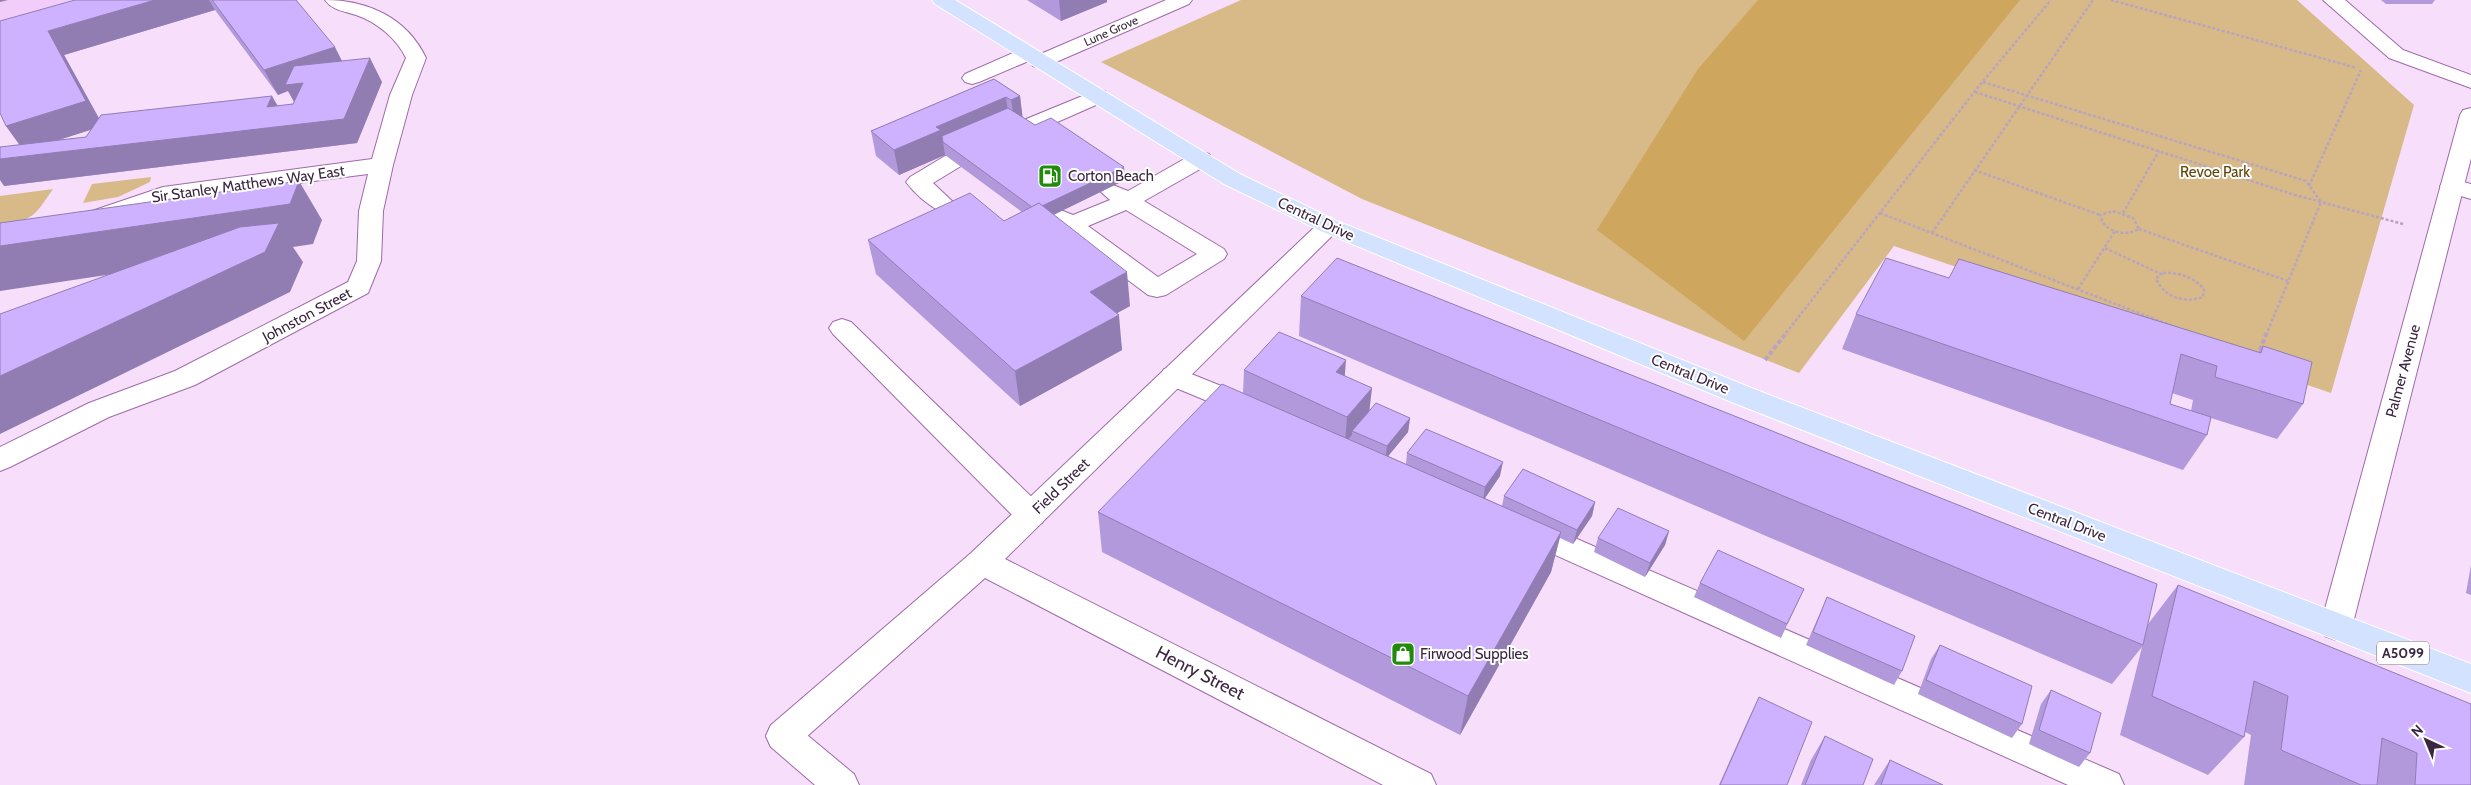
<svg xmlns="http://www.w3.org/2000/svg" width="2471" height="785" viewBox="0 0 2471 785" font-family="Cabin,sans-serif">
	<style>
		.built { fill: #f2cdf9 }
		.green { fill: #d7ba88 }
		.forest { fill: #cea65d }
		.lines { fill: none; stroke-linecap: round; stroke-linejoin: round }
		.service-casing { stroke: #9f6aa9; stroke-width: 2 }
		.minor-casing { stroke: #9f6aa9; stroke-width: 2 }
		.primary-casing { stroke: #fff; stroke-width: 2 }
		.path-far1 { stroke: #baa3be; stroke-width: 2.5; stroke-dasharray: 3 2; stroke-linecap: butt }
		.path { stroke: #baa3be; stroke-width: 4; stroke-dasharray: 4.5 2.5; stroke-linecap: butt }
		.service { fill: #fff; fill-rule: evenodd }
		.minor { fill: #fff; fill-rule: evenodd }
		.primary { fill: #d3e2fe; fill-rule: evenodd }
		.wall { fill: #b299db; fill-rule: evenodd }
		.shaded-wall { fill: #917db2 }
		.building { fill: #cfb2ff; stroke: #917db2 }
		.labels { text-anchor: middle; stroke-width: 4; stroke-linejoin: round; paint-order: stroke }
		.far-street-label { font-size: 12px; fill: #3b2540; stroke: #fff }
		.shield { fill: #fff; stroke: #766679; stroke-width: 1 }
		.shield-label { font-size: 14px; font-weight: bold; fill: #3b2540 }
		.park-label { font-size: 15px; fill: #5f4407; stroke: #fff }
		.poi-label { font-size: 15px; fill: #3b2540; stroke: #fff; text-anchor: start }
		.street-label { font-size: 15px; fill: #3b2540; stroke: #fff }
		.near-street-label { font-size: 18px; fill: #3b2540; stroke: #fff }
	</style>
	<rect width="100%" height="100%" fill="#f7dffb"/>
	<!-- built -->
	<path class="built" d="M0 0H85L0 25Z"/>
	<!-- green -->
	<g class="green">
		<path d="M1241 0H2297L2414 105 2331 393 1894 246 1799 373 1362 199 1101 62Z"/>
		<path d="M151 177 150 182 118 197 83 203 92 184Z"/>
		<path d="M53 189C33 218 35 218 0 226V196Z"/>
	</g>
	<!-- forest -->
	<path class="forest" d="M1758 0H2020L1744 341 1597 230 1698 69Z"/>
	<g class="lines">
		<!-- service casing -->
		<g class="service-casing">
			<g id="service">
				<path d="M1097 90 1105 91 1108 96 1105 101 1030 134 1022 136 1014 134 1011 129 1014 124Z"/>
				<path d="M1201 152 1209 154 1212 159 1209 164 1144 201 1224 249 1227 254 1224 259 1166 295 1157 297 1148 295 1068 235 1049 241 1024 236 1021 231 1024 226C1034 223 1044 227 1053 224L1046 216 1050 211 1058 209 1073 215 1110 200 1101 192 1105 187 1113 185 1128 191 1193 154ZM1126 210 1197 254 1158 277 1088 226Z"/>
				<path d="M953 154 961 156 964 161 961 166 933 183 952 201 987 212 991 217 987 222C960 229 922 204 906 182L910 177 945 156Z"/>
				<path d="M2452 179 2471 184V199L2444 191 2440 186 2444 181Z"/>
				<path d="M842 319 851 322 1042 507 1046 515 1042 523 1031 526 1020 523 833 334 829 328 833 322Z"/>
				<path d="M1174 367 1256 400 1260 407 1256 414 1246 417 1164 383 1160 376 1164 369Z"/>
				<path d="M1524 516 2119 774 2124 785H2068L1513 536 1509 528 1513 520Z"/>
				<path d="M783 721 795 725 854 774 859 785H815L771 747 766 736 771 725Z"/>
			</g>
		</g>
		<!-- minor casing -->
		<g class="minor-casing">
			<g id="minor">
				<path d="M325 0C368 0 407 18 426 58L412 95 393 165 383 211 381 261 368 293 195 385 109 417 10 467 0 471V447L89 403 175 371 348 282 357 261 359 211 368 174 167 200 97 224 89 222 85 217 89 212 163 187 372 159 390 95 406 58C397 39 377 22 356 15 345 11 333 11 325 0Z"/>
				<path d="M1166 0H1192L1189 4 1047 66 1040 68 1033 66 1030 62 1031 60 979 82 972 84 965 82 962 78 965 74 1020 50 1027 48 1034 50 1037 54 1036 56Z"/>
				<path d="M2323 0H2345L2403 50 2471 75V88L2389 58Z"/>
				<path d="M2471 108V158L2352 627 2347 636 2336 640 2325 636 2320 627 2460 115 2463 110Z"/>
				<path d="M1329 219 1337 221 1341 226 1337 231 1005 559 1431 774 1436 785H1383L985 578 795 747 783 751 771 747 766 736 771 725 971 553 1321 221Z"/>
			</g>
		</g>
		<!-- primary casing -->
		<g class="primary-casing">
			<path id="primary" d="M932 0H955L1240 174 1337 221 1754 389 2471 664V693L1734 403 1321 231 1224 184 935 4Z"/>
		</g>
		<!-- path-far1 -->
		<g class="path-far1">
			<path d="M2111 0 2357 68"/>
			<path d="M1983 82 2306 181 2321 202 2267 333"/>
			<path d="M1975 92 2295 195 2403 224"/>
			<path d="M1974 170 2100 215"/>
			<path d="M2309 186 2361 70"/>
			<path d="M2113 211 2133 218 2139 229C2125 237 2104 232 2100 215Z"/>
			<path d="M1880 213 2175 327"/>
			<path d="M2123 213 2159 151"/>
			<path d="M2139 229 2288 281"/>
			<path d="M1932 233 2093 0"/>
			<path d="M2105 248 2161 274"/>
			<path d="M2163 273C2179 272 2193 277 2204 289L2203 297C2185 304 2163 297 2156 278Z"/>
			<path d="M2078 289 2115 231"/>
			<path d="M1786 333 1979 86 2051 0"/>
		</g>
		<!-- path -->
		<g class="path">
			<path d="M2260 350 2267 332"/>
			<path d="M1765 360 1787 332"/>
		</g>
		<!-- service -->
		<use href="#service" class="service"/>
		<!-- minor -->
		<use href="#minor" class="minor"/>
		<!-- primary -->
		<use href="#primary" class="primary"/>
	</g>
	<!-- wall -->
	<g class="wall">
		<path d="M75 0H296L342 61 382 82 357 143 4 186 19 144 6 126ZM215 10 278 95 288 91 294 102 293 104 278 106 99 118 64 55ZM91 129 86 137 59 140Z"/>
		<path d="M1027 0H1107V2L1061 21Z"/>
		<path d="M2381 0H2435L2432 4H2386Z"/>
		<path d="M994 79 1020 96 1022 117 1125 180 1053 215 1130 306 1117 313 1122 350 1020 406 876 274 868 240 1004 221 1022 212 945 155 899 175 876 156 871 131Z"/>
		<path d="M1949 278 2258 352 2263 346 2303 404 2277 439 2211 418 2207 435 2183 470 1842 349 1856 314ZM2172 393 2193 400 2191 411 2170 404Z"/>
		<path d="M1301 296 2148 624 2178 585 2471 785H2244L2251 735 2245 732 2244 737 2208 775 2120 735 2142 647 2112 684 1299 336Z"/>
		<path d="M1244 370 1345 376 1370 410 1410 418 1408 432 1388 456 1406 464 1407 453 1500 476 1485 498 1502 506 1504 496 1595 502 1592 516 1573 544 1560 538 1551 572 1460 735 1102 552 1098 512 1243 393Z"/>
		<path d="M1669 531 1665 545 1645 577 1594 552 1598 538Z"/>
		<path d="M2471 565V595L2466 593Z"/>
		<path d="M1700 583 1804 589 1781 638 1694 597Z"/>
		<path d="M1827 597 1902 671 1894 685 1806 645Z"/>
		<path d="M1940 645 2022 724 2012 738 1918 694 1931 659Z"/>
		<path d="M2051 690 2090 753 2079 767 2029 744 2041 704Z"/>
		<path d="M1759 697 1787 785H1719L1747 722Z"/>
		<path d="M1825 736 1863 785H1801L1811 760Z"/>
		<path d="M1890 760 1943 785H1874Z"/>
	</g>
	<!-- shaded-wall -->
	<g class="shaded-wall">
		<path d="M0 0H8L0 2Z"/>
		<path d="M155 0H209L215 10 64 55 103 126 24 151 6 126 48 31Z"/>
		<path d="M1059 0H1107V2L1061 21Z"/>
		<path d="M335 47 347 71 299 110 288 91 278 95 264 70Z"/>
		<path d="M370 58 382 82 357 143 4 186 0 180V159L267 107 272 96 286 120Z"/>
		<path d="M1020 96 1023 120 1015 124 1011 100Z"/>
		<path d="M1006 97 1009 121 943 142 945 155 899 175 894 150 936 127Z"/>
		<path d="M1124 167 1125 180 1037 223 1035 209Z"/>
		<path d="M299 181 322 220 313 244 293 247 303 262 290 292 0 434V376L266 251 0 291V246Z"/>
		<path d="M1127 272 1130 306 1094 326 1090 292Z"/>
		<path d="M1119 315 1122 350 1020 406 1015 371Z"/>
		<path d="M1346 360 1344 386 1336 372Z"/>
		<path d="M1372 388 1369 414 1352 431V435L1345 443 1347 417Z"/>
		<path d="M1410 418 1408 432 1385 460 1387 446Z"/>
		<path d="M1503 462 1500 476 1483 501 1485 487Z"/>
		<path d="M1595 502 1592 516 1573 544 1577 530Z"/>
		<path d="M1669 531 1665 545 1645 577 1650 563Z"/>
		<path d="M1561 532 1551 572 1460 735 1468 696Z"/>
	</g>
	<!-- building -->
	<g class="building">
		<path d="M75 0H155L48 31 86 101 6 126 0 113V21Z"/>
		<path d="M212 0H296L335 47 264 70Z"/>
		<path d="M370 58 344 119 0 159V147L86 137 101 115 272 96 267 107 293 104 303 83 285 85 294 66Z"/>
		<path d="M994 79 1020 96 1011 100 1006 97 936 127 941 130 894 150 871 131Z"/>
		<path d="M1008 108 1035 125 1051 118 1124 167 1042 206 1039 203 1032 207 943 142 942 136Z"/>
		<path d="M299 181 290 204 0 246V223Z"/>
		<path d="M970 193 1004 221 1039 203 1127 272 1090 292 1119 315 1015 371 868 240Z"/>
		<path d="M279 223 265 252 0 376V314L240 227Z"/>
		<path d="M1337 258 2157 584 2143 645 1301 296Z"/>
		<path d="M1886 258 1949 278 1959 259 2261 353 2263 346 2312 362 2303 404 2215 377 2217 366 2181 354 2170 404 2211 417 2207 435 1856 314Z"/>
		<path d="M1279 332 1346 360 1336 372 1372 388 1347 417 1244 370Z"/>
		<path d="M1222 384 1561 532 1468 696 1098 512Z"/>
		<path d="M1376 403 1410 418 1387 446 1352 431Z"/>
		<path d="M1426 429 1503 462 1485 487 1407 453Z"/>
		<path d="M1523 469 1595 502 1577 530 1504 496Z"/>
		<path d="M1618 508 1669 531 1650 563 1598 538Z"/>
		<path d="M1718 550 1804 589 1787 624 1700 583Z"/>
		<path d="M2178 585 2471 704V785H2415L2417 753 2382 738 2377 785H2361L2281 750 2288 696 2254 681 2244 737 2152 696Z"/>
		<path d="M1827 597 1915 636 1902 671 1813 632Z"/>
		<path d="M1940 645 2032 686 2022 724 1926 680Z"/>
		<path d="M2051 690 2101 713 2090 753 2039 730Z"/>
		<path d="M1759 697 1812 722 1787 785H1720Z"/>
		<path d="M1825 736 1873 759 1863 785H1805Z"/>
		<path d="M1890 760 1943 785H1881Z"/>
	</g>
	<!-- icons -->
	<defs>
		<g id="fuel-square" transform="scale(1.25)"><rect x="-9" y="-9" width="18" height="18" rx="4" fill="#208b09" stroke="#fff"/><path d="M-5.5-6h7V0h2V4h1.3V-2.5L3-4.5l.8-.8L6-3V5H2.5V1h-1V6h-7ZM-4.2-4.7v3.2H.2V-4.7Z" fill="#fff"/></g>
		<g id="shop-square" transform="scale(1.25)"><rect x="-9" y="-9" width="18" height="18" rx="4" fill="#208b09" stroke="#fff"/><path d="M-5-2.5h2.3a2.7 3.5 0 0 1 5.4 0H5L5.5 6h-11ZM-1.5-2.5h3a1.5 2.3 0 0 0-3 0Z" fill="#fff"/></g>
	</defs>
	<g fill-rule="evenodd">
		<use href="#fuel-square" x="1050" y="176"/>
		<use href="#shop-square" x="1403" y="654"/>
	</g>
	<g class="labels">
		<!-- far-street labels -->
		<g class="far-street-label">
			<text transform="translate(1111 31) rotate(-24)" y="4">Lune Grove</text>
		</g>
		<!-- shield labels -->
		<rect class="shield" x="2377" y="641.5" width="52" height="23" rx="4"/>
		<g class="shield-label">
			<text x="2403" y="658">A5099</text>
		</g>
		<!-- park labels -->
		<g class="park-label">
			<text x="2215" y="177">Revoe Park</text>
		</g>
		<!-- poi labels -->
		<g class="poi-label">
			<text x="1068" y="181">Corton Beach</text>
			<text x="1420" y="659">Firwood Supplies</text>
		</g>
		<!-- street labels -->
		<g class="street-label">
			<text transform="translate(248 184) rotate(-8)" y="5">Sir Stanley Matthews Way East</text>
			<text transform="translate(1316 219) rotate(25)" y="5">Central Drive</text>
			<text transform="translate(307 315) rotate(-28)" y="5">Johnston Street</text>
			<text transform="translate(2403 371) rotate(-75)" y="5">Palmer Avenue</text>
			<text transform="translate(1690 374) rotate(22)" y="5">Central Drive</text>
			<text transform="translate(1061 486) rotate(-44)" y="5">Field Street</text>
			<text transform="translate(2067 522) rotate(21)" y="5">Central Drive</text>
		</g>
		<!-- near-street labels -->
		<g class="near-street-label">
			<text transform="translate(1200 673) rotate(27)" y="6">Henry Street</text>
		</g>
	</g>
	<!-- north arrow -->
	<g transform="translate(2426 740) rotate(316)" stroke="#ffffff" stroke-width="4" paint-order="stroke">
	<path d="M0-4L9 19L0 12L-9 19Z" fill="#3b2540"/>
	<text y="-8" font-size="14" font-weight="bold" text-anchor="middle" fill="#3b2540">N</text>
	</g>
</svg>
